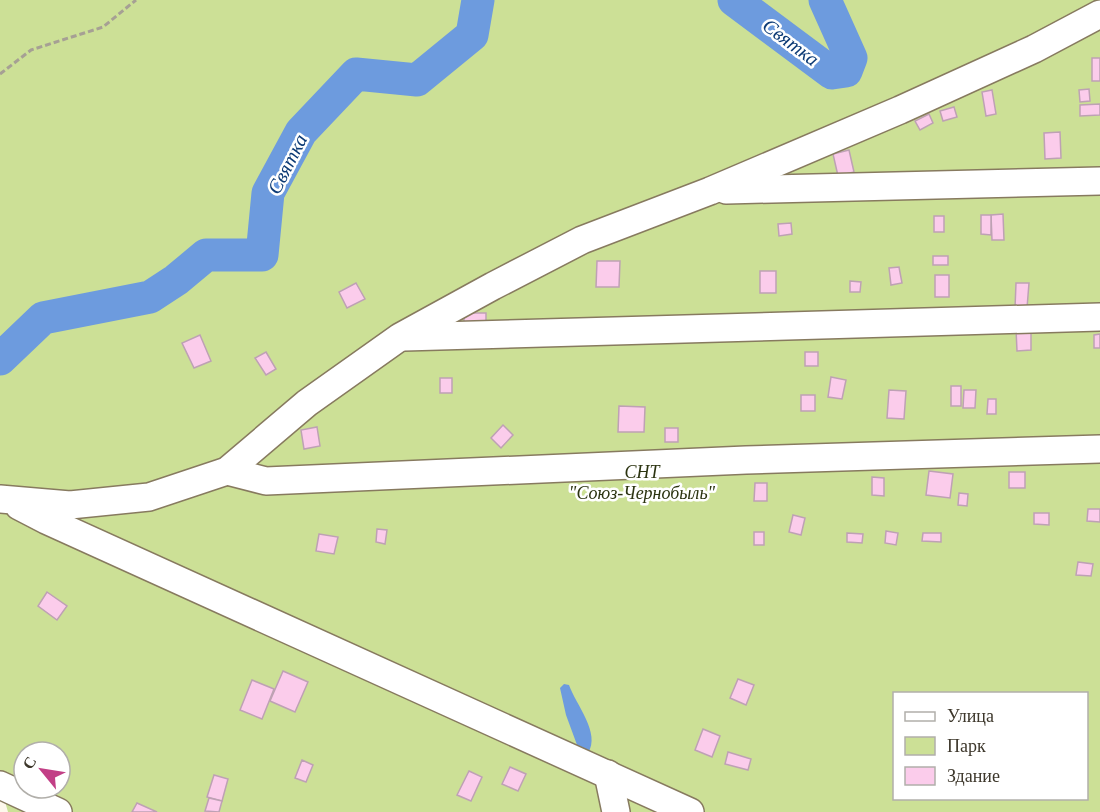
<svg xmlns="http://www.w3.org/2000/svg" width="1100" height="812" viewBox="0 0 1100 812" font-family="Georgia,serif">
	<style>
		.green { fill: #cce096; fill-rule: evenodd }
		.water { fill: #6d9bde }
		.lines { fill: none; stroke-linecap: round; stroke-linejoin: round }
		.river { stroke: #6d9bde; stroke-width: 33 }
		.building { fill: #fbcceb; stroke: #bea1b4; stroke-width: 1.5 }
		.minor-casing { stroke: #877a5f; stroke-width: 30 }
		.path { stroke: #a6a094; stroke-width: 3; stroke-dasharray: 6 3; stroke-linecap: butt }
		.minor { stroke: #fff; stroke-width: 27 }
		.labels { text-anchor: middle; stroke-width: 5; stroke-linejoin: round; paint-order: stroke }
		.park-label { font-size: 18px; font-style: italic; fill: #2c3411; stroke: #fff }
		.water-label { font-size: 20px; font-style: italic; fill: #0d3b76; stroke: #fff }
	</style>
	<rect width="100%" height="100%" fill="#fef8ec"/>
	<!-- green -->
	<path class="green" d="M0 0H1100V812H8L4 798 0 796ZM894 694H1086V798H894ZM24 752H60V788H24Z"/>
	<!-- water -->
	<path class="water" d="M564 684 569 685C576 705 601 733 588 753H580L566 715 560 688Z"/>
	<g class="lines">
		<!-- river -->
		<g class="river">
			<path d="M734 0 832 73 846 71 851 58 825 0"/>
			<path d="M0 359 43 318 150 297 176 280 206 255H262L268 193 301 132 356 74 417 80 472 35 478 0"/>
		</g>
	</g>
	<!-- building -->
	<g class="building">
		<rect x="1092" y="58" width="8" height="23"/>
		<path d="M1089 89 1090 101 1080 102 1079 90Z"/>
		<path d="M992 90 996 114 986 116 982 92Z"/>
		<path d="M1100 104V115L1080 116V105Z"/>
		<path d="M954 107 957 117 943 121 940 111Z"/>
		<path d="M929 114 933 123 920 130 915 121Z"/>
		<path d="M1060 132 1061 158 1045 159 1044 133Z"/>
		<path d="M849 150 854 172 838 176 833 154Z"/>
		<path d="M1003 214 1004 240H992L991 215Z"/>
		<path d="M981 215H991V235L981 234Z"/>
		<rect x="934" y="216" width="10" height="16"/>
		<path d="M791 223 792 234 779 236 778 224Z"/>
		<rect x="933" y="256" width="15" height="9"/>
		<path d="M597 261H620L619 287H596Z"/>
		<path d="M899 267 902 283 891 285 889 268Z"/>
		<rect x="760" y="271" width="16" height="22"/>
		<rect x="935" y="275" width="14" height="22"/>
		<path d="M850 281 861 282 860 292H850Z"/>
		<path d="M356 283 365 299 347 308 339 292Z"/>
		<path d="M1016 283H1029L1027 308H1015Z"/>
		<rect x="464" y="313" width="22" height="15"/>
		<path d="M1016 329H1031V350L1017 351Z"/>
		<path d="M1100 334V348H1094V335Z"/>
		<path d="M200 335 211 361 194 368 182 343Z"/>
		<path d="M266 352 276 369 266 375 255 358Z"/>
		<rect x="805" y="352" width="13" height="14"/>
		<path d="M831 377 846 380 842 399 828 397Z"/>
		<rect x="440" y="378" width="12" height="15"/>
		<rect x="951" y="386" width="10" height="20"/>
		<path d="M889 390 906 391 904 419 887 418Z"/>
		<path d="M964 390H976L975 408H963Z"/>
		<rect x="801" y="395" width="14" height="16"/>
		<path d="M988 399H996V414H987Z"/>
		<path d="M619 406 645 407 644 432H618Z"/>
		<path d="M503 425 513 435 501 448 491 438Z"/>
		<path d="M317 427 320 446 304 449 301 430Z"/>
		<rect x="665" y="428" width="13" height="14"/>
		<path d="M929 471 953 474 950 498 926 495Z"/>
		<rect x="1009" y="472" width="16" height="16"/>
		<path d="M872 477 884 478V496L872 495Z"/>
		<path d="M755 483H767V501H754Z"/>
		<path d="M959 493 968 494 967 506 958 505Z"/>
		<path d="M1088 509H1100V522L1087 521Z"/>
		<path d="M1034 513H1049V525L1034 524Z"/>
		<path d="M793 515 805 518 801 535 789 532Z"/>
		<path d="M377 529 387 530 385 544 376 542Z"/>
		<path d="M886 531 898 533 896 545 885 543Z"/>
		<rect x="754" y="532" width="10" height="13"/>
		<path d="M847 533 863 534 862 543 847 542Z"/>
		<path d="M923 533H941V542L922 541Z"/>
		<path d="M319 534 338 537 334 554 316 551Z"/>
		<path d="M1078 562 1093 564 1091 576 1076 575Z"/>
		<path d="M47 592 67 606 57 620 38 606Z"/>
		<path d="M283 671 308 682 295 712 270 701Z"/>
		<path d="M738 679 754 685 746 705 730 698Z"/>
		<path d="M252 680 274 689 262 719 240 710Z"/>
		<path d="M703 729 720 736 712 757 695 750Z"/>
		<path d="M728 752 751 759 748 770 725 764Z"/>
		<path d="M302 760 313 765 306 782 295 778Z"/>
		<path d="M510 767 526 774 518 791 502 784Z"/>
		<path d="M469 771 482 777 471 801 457 795Z"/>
		<path d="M214 775 228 779 222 801 207 797Z"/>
		<path d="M209 798 222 801 219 812 205 811Z"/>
		<path d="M137 803 157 812H132Z"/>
	</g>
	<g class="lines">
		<!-- minor casing -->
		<g class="minor-casing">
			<g id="minor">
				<path d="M726 190 1100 181"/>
				<path d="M404 337 1100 317"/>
				<path d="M227 471 266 481 746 460 1100 449"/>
				<path d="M0 499 70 505 149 497 227 471 307 403 400 337 493 286 582 240 710 191 900 110 1034 49 1100 14"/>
				<path d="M19 506 46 520 690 812"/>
				<path d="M608 774 616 812"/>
				<path d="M0 785 58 812"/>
			</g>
		</g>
		<!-- path -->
		<path class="path" d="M0 74 31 50 103 27 136 0"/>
		<!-- minor -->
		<use href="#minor" class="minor"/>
	</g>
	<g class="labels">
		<!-- park labels -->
		<g class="park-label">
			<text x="642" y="478">СНТ<tspan x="642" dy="21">"Союз-Чернобыль"</tspan></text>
		</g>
		<!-- water labels -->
		<g class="water-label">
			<text transform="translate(791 42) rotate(37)" y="7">Святка</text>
			<text transform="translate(287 164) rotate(-63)" y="7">Святка</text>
		</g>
	</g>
	<!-- legend -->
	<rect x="893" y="692" width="195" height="108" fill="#ffffff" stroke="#b1afaa" stroke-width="1.5"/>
	<rect x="905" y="712" width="30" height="9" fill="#ffffff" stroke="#b1afaa" stroke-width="1.5"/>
	<text x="947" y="722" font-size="18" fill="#3d372b">Улица</text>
	<rect x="905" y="737" width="30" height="18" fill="#cce096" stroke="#b1afaa" stroke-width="1.5"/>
	<text x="947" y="752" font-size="18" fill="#3d372b">Парк</text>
	<rect x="905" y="767" width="30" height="18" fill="#fbcceb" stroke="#b1afaa" stroke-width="1.5"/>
	<text x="947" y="782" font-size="18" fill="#3d372b">Здание</text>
	<!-- north arrow -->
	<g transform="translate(42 770) rotate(300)"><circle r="28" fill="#ffffff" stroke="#b1afaa" stroke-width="1.5"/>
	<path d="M0-4.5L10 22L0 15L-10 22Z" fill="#c23f86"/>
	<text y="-9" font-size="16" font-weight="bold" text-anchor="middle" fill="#3d372b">С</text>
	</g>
</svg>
